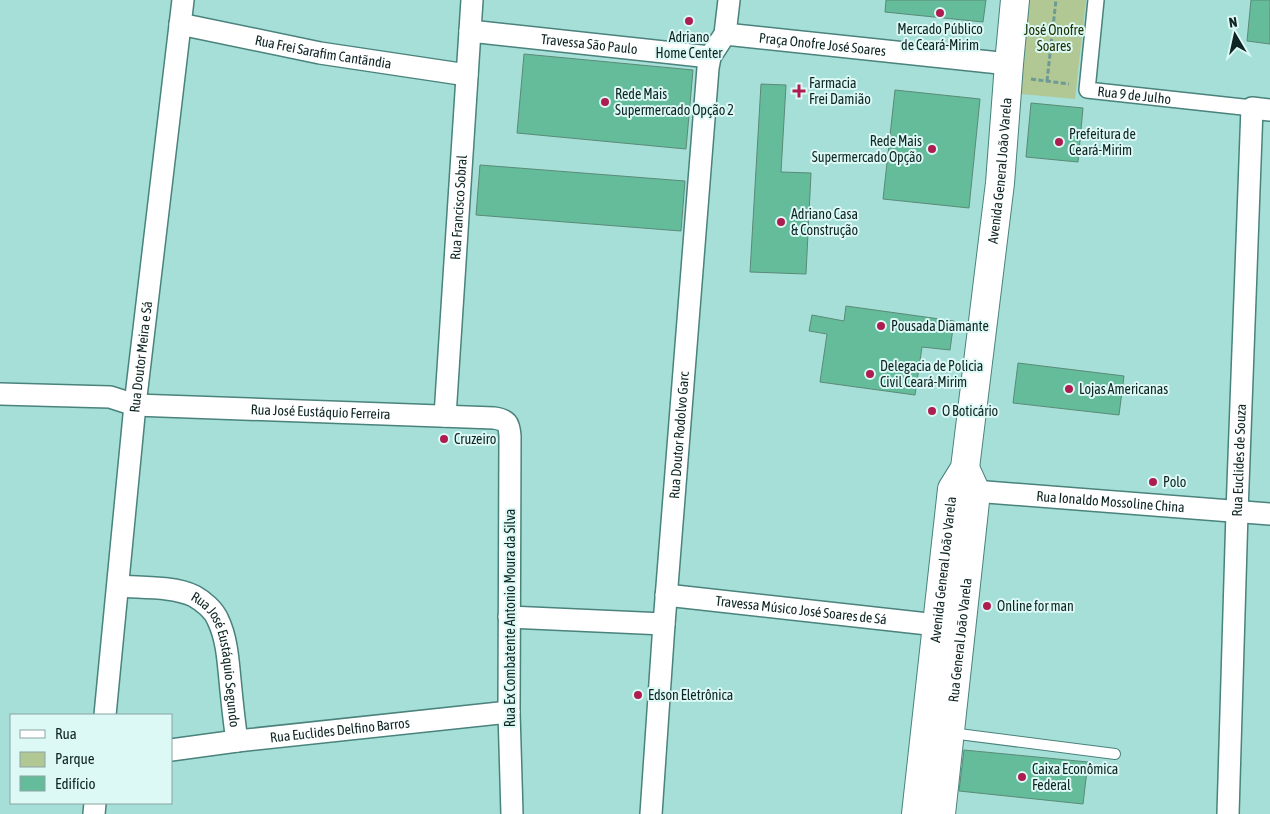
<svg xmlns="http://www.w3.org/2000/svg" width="1270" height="814" viewBox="0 0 1270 814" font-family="'Asap Condensed',sans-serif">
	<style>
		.green { fill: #b2c894 }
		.building { fill: #64bc9b; stroke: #5b8a77 }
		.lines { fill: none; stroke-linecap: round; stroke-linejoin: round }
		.service-casing { stroke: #4a827c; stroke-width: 12 }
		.pedestrian-casing { stroke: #4a827c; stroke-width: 18 }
		.minor-casing { stroke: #4a827c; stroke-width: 24 }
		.secondary-casing { stroke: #4a827c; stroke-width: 30 }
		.path { stroke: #6d9a94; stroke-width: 3; stroke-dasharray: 5 2.5; stroke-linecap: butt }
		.service { stroke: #fff; stroke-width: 10 }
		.pedestrian { stroke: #fff; stroke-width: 15 }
		.minor { stroke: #fff; stroke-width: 21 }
		.secondary { stroke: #fff; stroke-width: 28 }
		.poi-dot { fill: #ae1d50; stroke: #ddf9f6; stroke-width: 2 }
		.labels { text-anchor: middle; stroke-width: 4; stroke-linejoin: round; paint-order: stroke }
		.poi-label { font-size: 14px; fill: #0e2523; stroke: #ddf9f6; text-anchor: start }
		.park-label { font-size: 14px; fill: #203100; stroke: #ddf9f6 }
		.street-label { font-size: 14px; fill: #0e2523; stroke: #ddf9f6 }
	</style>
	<rect width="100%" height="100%" fill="#a5dfd8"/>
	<!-- green -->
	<path class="green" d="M1030 0H1086L1075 99 1021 94Z"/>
	<!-- building -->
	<g class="building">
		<path d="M886 0H986L983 22 885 12Z"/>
		<path d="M1251 0H1270V44L1247 41Z"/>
		<path d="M524 54 693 70 686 149 517 133Z"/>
		<path d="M761 84 786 85 781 172 811 173 806 274 750 272Z"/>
		<path d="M895 90 980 99 969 208 883 199Z"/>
		<path d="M1031 103 1083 108 1078 162 1026 157Z"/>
		<path d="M480 165 685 181 681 231 476 215Z"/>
		<path d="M846 306 954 321 950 350 922 347 915 395 820 382 827 334 809 331 812 315 844 321Z"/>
		<path d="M1018 363 1124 376 1119 415 1013 403Z"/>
		<path d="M964 750 1088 762 1083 804 959 791Z"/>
	</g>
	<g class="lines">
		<!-- service casing -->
		<g class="service-casing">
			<path id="service" d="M951 733 1115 754"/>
		</g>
		<!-- pedestrian casing -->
		<g class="pedestrian-casing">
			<g id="pedestrian">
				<path id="s1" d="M1096 0 1087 90 1252 108"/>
			</g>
		</g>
		<!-- minor casing -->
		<g class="minor-casing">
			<g id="minor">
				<path id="s2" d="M180 24 320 53 467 75"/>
				<path id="s3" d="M470 31 710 57"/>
				<path id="s4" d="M725 34 1009 64"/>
				<path id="s5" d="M0 394 110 397 135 405 494 418C507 420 509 423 510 436L509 712 512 814"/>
				<path id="s6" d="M445 416 472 0"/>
				<path id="s7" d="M961 490 1270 514"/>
				<path id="s8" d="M118 586C141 588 173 586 194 596 203 601 214 610 218 620 227 639 228 660 230 680 232 701 234 721 237 741"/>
				<path id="s9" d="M666 595 937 625"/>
				<path d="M509 617 664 624"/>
				<path id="s10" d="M105 715 135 405 183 0"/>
				<path id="s11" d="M171 750 237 741 509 712"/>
				<path d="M94 814 95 803"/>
				<path id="s12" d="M651 814 664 624 708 68 710 57 725 34 729 0"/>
				<path id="s13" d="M1228 814 1237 512 1252 108 1270 110"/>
			</g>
		</g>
		<!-- secondary casing -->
		<g class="secondary-casing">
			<g id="secondary">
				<path id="s14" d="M916 814 952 489 965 468 1000 183 1009 64 1015 0"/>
				<path id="s15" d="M941 814 976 492 965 468"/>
			</g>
		</g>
		<!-- path -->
		<g class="path">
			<path d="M1031 79 1069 84"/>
			<path d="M1047 81 1056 0"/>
		</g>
		<!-- service -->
		<use href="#service" class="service"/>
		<!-- pedestrian -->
		<use href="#pedestrian" class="pedestrian"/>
		<!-- minor -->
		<use href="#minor" class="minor"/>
		<!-- secondary -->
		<use href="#secondary" class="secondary"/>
	</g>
	<!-- markers -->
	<g class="poi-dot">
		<circle cx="940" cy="13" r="5"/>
		<circle cx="689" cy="21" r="5"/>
		<path d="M796.5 83.5h5v5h5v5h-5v5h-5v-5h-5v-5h5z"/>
		<circle cx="605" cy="102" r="5"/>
		<circle cx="1059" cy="142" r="5"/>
		<circle cx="932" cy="149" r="5"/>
		<circle cx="781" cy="222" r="5"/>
		<circle cx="881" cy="326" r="5"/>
		<circle cx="870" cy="374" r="5"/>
		<circle cx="1069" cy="389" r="5"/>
		<circle cx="932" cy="411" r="5"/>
		<circle cx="444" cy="439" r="5"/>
		<circle cx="1153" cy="482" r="5"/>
		<circle cx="987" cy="606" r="5"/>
		<circle cx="638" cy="695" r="5"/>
		<circle cx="1022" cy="777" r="5"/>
	</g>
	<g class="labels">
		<!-- poi labels -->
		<g class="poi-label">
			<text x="940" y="34" text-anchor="middle">Mercado Público<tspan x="940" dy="16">de Ceará-Mirim</tspan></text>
			<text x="689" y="42" text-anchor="middle">Adriano<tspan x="689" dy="16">Home Center</tspan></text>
			<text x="809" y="88">Farmacia<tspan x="809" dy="16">Frei Damião</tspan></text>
			<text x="615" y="99">Rede Mais<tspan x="615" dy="16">Supermercado Opção 2</tspan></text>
			<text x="1069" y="139">Prefeitura de<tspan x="1069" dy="16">Ceará-Mirim</tspan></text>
			<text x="922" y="146" text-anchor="end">Rede Mais<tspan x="922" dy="16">Supermercado Opção</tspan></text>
			<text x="791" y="219">Adriano Casa<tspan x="791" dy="16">&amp; Construção</tspan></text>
			<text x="891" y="331">Pousada Diamante</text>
			<text x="880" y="371">Delegacia de Policia<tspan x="880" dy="16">Civil Ceará-Mirim</tspan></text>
			<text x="1079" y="394">Lojas Americanas</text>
			<text x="942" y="416">O Boticário</text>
			<text x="454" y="444">Cruzeiro</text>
			<text x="1163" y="487">Polo</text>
			<text x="997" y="611">Online for man</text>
			<text x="648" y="700">Edson Eletrônica</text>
			<text x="1032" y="774">Caixa Econômica<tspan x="1032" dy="16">Federal</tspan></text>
		</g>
		<!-- park labels -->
		<g class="park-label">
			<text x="1054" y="35">José Onofre<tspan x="1054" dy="16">Soares</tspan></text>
		</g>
		<!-- street labels -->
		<g class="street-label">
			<text dy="5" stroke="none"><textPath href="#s3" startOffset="120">Travessa São Paulo</textPath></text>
			<text dy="5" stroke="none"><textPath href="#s4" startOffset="98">Praça Onofre José Soares</textPath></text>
			<text dy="5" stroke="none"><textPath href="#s2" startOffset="146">Rua Frei Sarafim Cantãndia</textPath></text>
			<text dy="5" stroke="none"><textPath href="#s1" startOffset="138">Rua 9 de Julho</textPath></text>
			<text dy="5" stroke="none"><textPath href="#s14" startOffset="651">Avenida General João Varela</textPath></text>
			<text dy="5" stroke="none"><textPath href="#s6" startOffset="209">Rua Francisco Sobral</textPath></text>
			<text dy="5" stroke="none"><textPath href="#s10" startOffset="360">Rua Doutor Meira e Sá</textPath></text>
			<text dy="5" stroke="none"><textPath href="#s5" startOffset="322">Rua José Eustáquio Ferreira</textPath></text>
			<text dy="5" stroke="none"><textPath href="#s12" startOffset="380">Rua Doutor Rodolvo Garc</textPath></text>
			<text dy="5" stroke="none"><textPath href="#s13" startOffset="354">Rua Euclides de Souza</textPath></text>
			<text dy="5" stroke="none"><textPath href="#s7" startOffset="150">Rua Ionaldo Mossoline China</textPath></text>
			<text dy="5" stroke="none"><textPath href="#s14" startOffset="246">Avenida General João Varela</textPath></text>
			<text dy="5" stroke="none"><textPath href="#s9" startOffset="136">Travessa Músico José Soares de Sá</textPath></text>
			<text transform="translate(510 618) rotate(-90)" y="5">Rua Ex Combatente Antonio Moura da Silva</text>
			<text dy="5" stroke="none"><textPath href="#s15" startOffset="175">Rua General João Varela</textPath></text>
			<text dy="5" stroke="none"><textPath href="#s8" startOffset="148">Rua José Eustáquio Segundo</textPath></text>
			<text dy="5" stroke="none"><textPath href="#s11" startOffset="170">Rua Euclides Delfino Barros</textPath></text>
		</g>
	</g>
	<!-- legend -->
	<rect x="10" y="714" width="162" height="90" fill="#ddf9f6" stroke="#8aa4a2"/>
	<rect x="20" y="730" width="25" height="8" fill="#ffffff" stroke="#8aa4a2"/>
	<text x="55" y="739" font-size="15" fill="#0e2523">Rua</text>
	<rect x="20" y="752" width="25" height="15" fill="#b2c894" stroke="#8aa4a2"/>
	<text x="55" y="764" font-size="15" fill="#0e2523">Parque</text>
	<rect x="20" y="776" width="25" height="15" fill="#64bc9b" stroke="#8aa4a2"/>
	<text x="55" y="789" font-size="15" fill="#0e2523">Edifício</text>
	<!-- north arrow -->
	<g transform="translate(1235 35) rotate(351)" stroke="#ddf9f6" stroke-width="4" paint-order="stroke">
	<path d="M0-4L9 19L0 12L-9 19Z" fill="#0e2523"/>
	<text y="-8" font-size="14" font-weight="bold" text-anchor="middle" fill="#0e2523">N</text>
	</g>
</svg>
